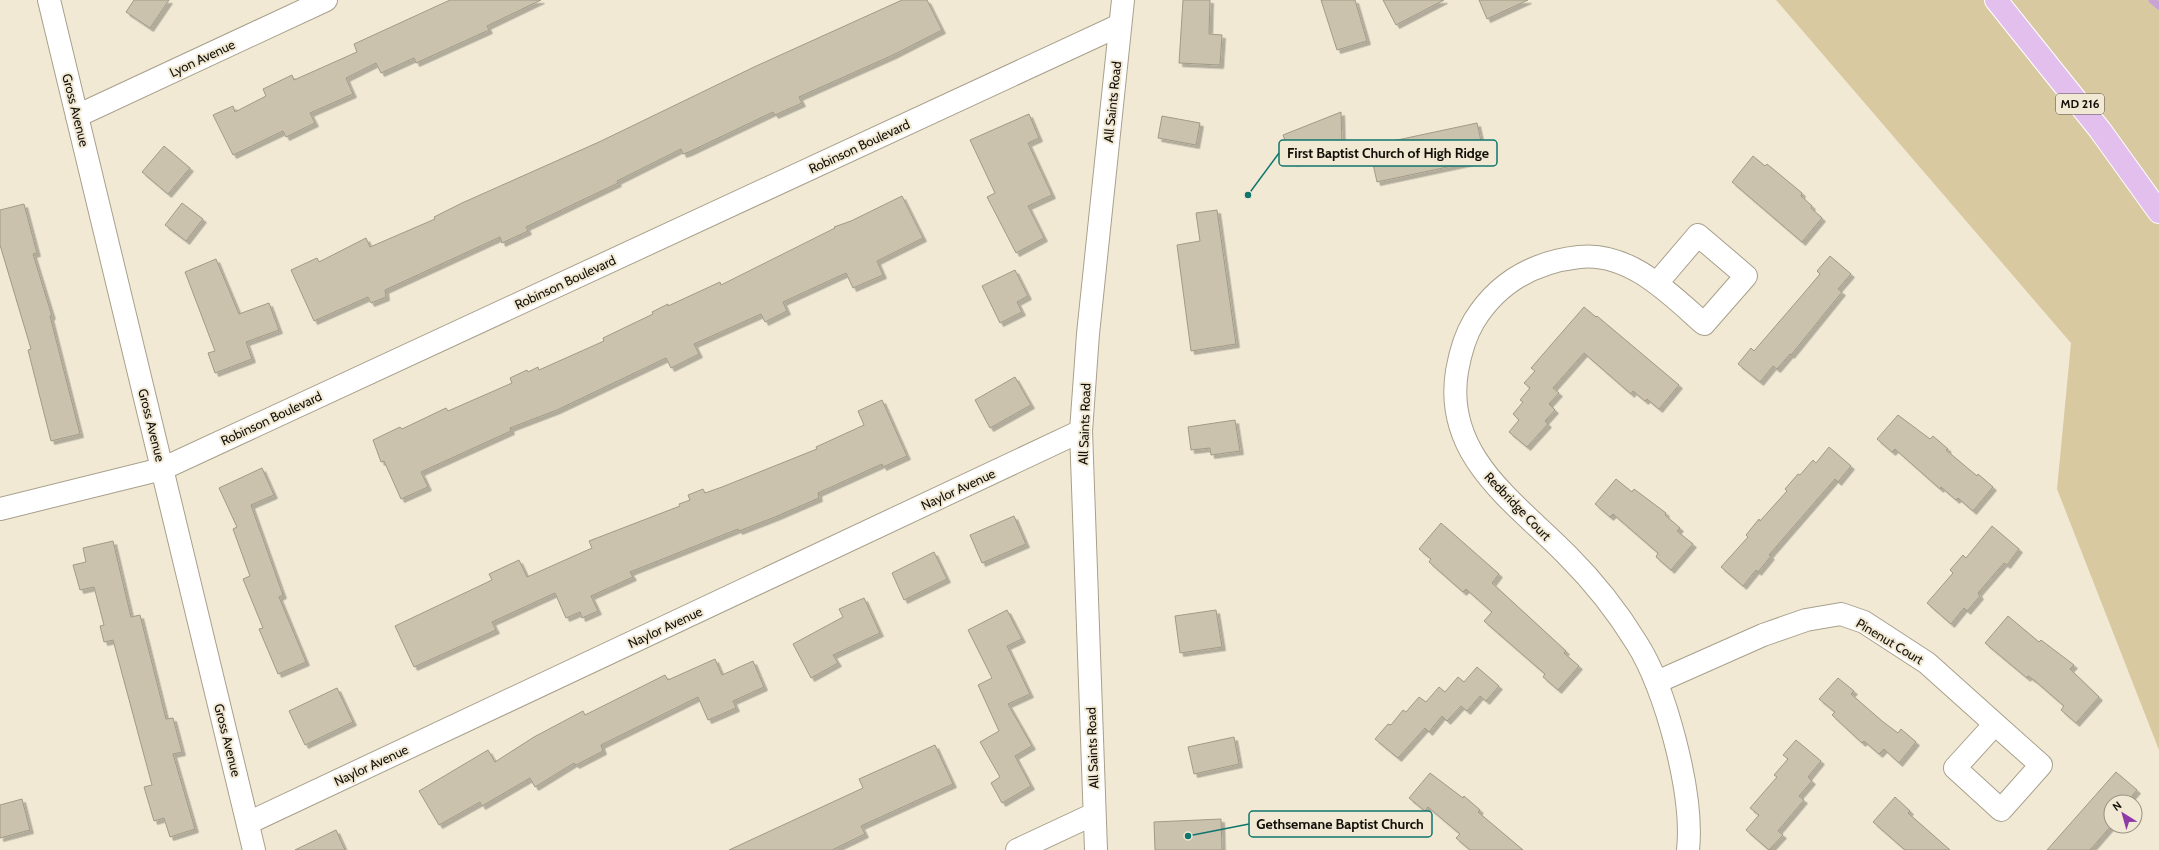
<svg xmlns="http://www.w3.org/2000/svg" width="2159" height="850" viewBox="0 0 2159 850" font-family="Cabin,sans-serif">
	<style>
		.green { fill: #d8c9a1 }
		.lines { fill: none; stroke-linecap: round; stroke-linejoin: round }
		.stream { stroke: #caa3d6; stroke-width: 7 }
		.building { fill: #cac2ad; stroke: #a29a86; filter: url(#shadow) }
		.minor-casing { stroke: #a8a08c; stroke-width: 24 }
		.tertiary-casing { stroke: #a8a08c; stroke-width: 24 }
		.primary-casing { stroke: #fff; stroke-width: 24 }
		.minor { stroke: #fff; stroke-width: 22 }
		.tertiary { stroke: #fff; stroke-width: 22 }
		.primary { stroke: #e2bfed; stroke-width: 22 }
		.labels { text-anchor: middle; stroke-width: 4; stroke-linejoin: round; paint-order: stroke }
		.shield { fill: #f1e9d4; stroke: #565146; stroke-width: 1 }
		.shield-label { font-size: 12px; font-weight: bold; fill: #131009 }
		.street-label { font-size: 13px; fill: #131009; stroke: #f1e9d4 }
		.leader { fill: none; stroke: #0f766e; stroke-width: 1.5 }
		.callout-dot { fill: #0f766e; stroke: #f1e9d4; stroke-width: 1.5 }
		.callout { fill: #f1e9d4; stroke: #0f766e; stroke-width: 1.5 }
		.callout-label { font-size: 14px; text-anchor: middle; font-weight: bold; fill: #131009 }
	</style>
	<defs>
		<filter id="shadow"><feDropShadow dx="3.5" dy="3.5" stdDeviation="0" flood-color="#0004"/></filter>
	</defs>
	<rect width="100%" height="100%" fill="#f1e9d4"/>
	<!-- green -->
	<path class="green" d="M1776 0H2159V750L2057 489 2071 343Z"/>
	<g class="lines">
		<!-- stream -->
		<path class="stream" d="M2152 0 2159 6"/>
	</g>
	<!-- building -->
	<g class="building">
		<path d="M134 0H169L150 28 126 12Z"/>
		<path d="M450 0H541L487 26 489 30 416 63 414 58 381 73 376 63 346 78 353 94 310 113 315 123 286 137 283 131 233 155 213 115 233 106 235 112 266 96 263 89 292 75 294 80 357 52 354 44Z"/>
		<path d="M902 0H927L942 30 893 55 799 97 802 103 775 115 773 112 689 152 683 154 681 149 617 181 618 183 526 227 528 231 502 243 500 237 385 290 386 297 371 303 368 297 314 321 291 270 317 258 319 262 366 238 370 247 435 219 434 217 462 203 599 142 754 67Z"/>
		<path d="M1183 0H1210L1209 34 1222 35 1220 65 1179 63Z"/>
		<path d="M1321 0H1355L1367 41 1337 50Z"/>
		<path d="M1383 0H1444L1396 25Z"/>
		<path d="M1479 0H1528L1487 19Z"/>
		<path d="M1341 112 1342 145 1294 163 1283 135Z"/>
		<path d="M1029 114 1039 138 1028 143 1052 195 1028 206 1044 238 1016 253 987 197 995 193 970 140Z"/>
		<path d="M1162 116 1200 123 1196 145 1158 138Z"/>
		<path d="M1477 123 1485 159 1377 182 1369 146Z"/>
		<path d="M164 146 190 168 168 194 142 172Z"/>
		<path d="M1753 156 1765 166 1767 164 1802 193 1801 196 1812 206 1811 208 1822 218 1802 242 1732 182Z"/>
		<path d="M902 196 923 238 877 261 883 275 853 288 846 273 783 302 787 311 765 322 761 314 694 344 699 354 671 368 666 358 557 410 510 428 511 431 421 472 428 487 401 499 384 461 381 462 373 440 400 427 402 429 446 408 448 411 512 383 510 378 527 370 528 372 538 367 539 370 604 341 603 338 653 314 652 312 668 304V306L720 282 721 285 835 228 834 227 851 221Z"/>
		<path d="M182 203 203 219 186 241 165 225Z"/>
		<path d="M24 204 37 253 33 254 52 316H50L80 434 51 441 28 350 31 349 0 245V210Z"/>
		<path d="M1217 210 1236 344 1191 351 1177 245 1200 241 1196 213Z"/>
		<path d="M1830 256 1851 274 1838 289 1842 292 1791 355 1790 354 1777 369 1773 366 1760 382 1738 364 1751 348 1754 351 1804 293 1820 274 1817 271Z"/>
		<path d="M216 259 239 314 269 303 279 330 246 342 252 359 215 373 208 353 215 351 185 272Z"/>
		<path d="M1015 270 1028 296 1017 302 1022 312 1000 323 982 286Z"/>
		<path d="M1584 307 1596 317 1597 316 1679 385 1659 409 1647 399 1645 401 1633 391 1631 394 1584 353 1553 388 1559 393 1549 404 1555 410 1545 421 1548 424 1527 447 1509 432 1519 420 1513 414 1523 402 1520 400 1530 388 1524 383 1535 371 1531 368Z"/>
		<path d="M1015 377 1031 405 990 428 975 400Z"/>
		<path d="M882 400 907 456 883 467 882 464 818 493 819 498 775 517 739 531 738 529 630 572 633 577 591 596 598 611 582 618 580 612 566 618 555 593 492 622 496 630 414 667 395 626 492 580 489 574 519 560 527 577 592 548 589 541 680 506 679 504 690 500 688 495 703 489 705 493 722 487 817 449 816 447 864 425 858 411Z"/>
		<path d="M1898 415 1930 439 1933 436 1948 449 1946 450 1977 476 1978 474 1993 487 1973 511 1958 498 1956 500 1941 487 1940 489 1895 449 1892 452 1877 439Z"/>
		<path d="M1235 420 1240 451 1211 455 1210 448 1191 450 1188 427Z"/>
		<path d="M1829 447 1851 466 1838 482 1835 479 1769 555 1771 556 1758 572 1756 570 1743 586 1721 567 1748 537 1746 535 1759 519 1760 521 1787 491 1785 489 1798 474 1800 475 1813 460 1816 463Z"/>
		<path d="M262 468 274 495 251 505 283 595 279 597 306 662 278 674 259 629 263 628 243 579 250 576 233 529 237 527 219 488Z"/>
		<path d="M1616 479 1632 492 1634 489 1666 513 1665 515 1680 528 1677 531 1693 544 1671 570 1656 557 1658 553 1613 514 1610 517 1595 504Z"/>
		<path d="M1014 516 1026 544 982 563 970 535Z"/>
		<path d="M1441 523 1499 574 1492 583 1566 651 1564 653 1579 666 1558 690 1543 677 1545 674 1484 621 1492 612 1466 589 1463 592 1429 562 1431 559 1419 549Z"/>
		<path d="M1992 526 2019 549 2007 565 2004 563 1978 593 1980 596 1967 611 1964 608 1951 624 1927 603 1953 573 1950 570 1963 555 1966 558Z"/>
		<path d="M113 541 131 617 140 615 166 719 173 718 182 752 173 754 195 829 170 837 164 818 154 821 144 787 152 785 113 640 104 642 100 626 104 625 94 587 80 590 73 565 86 562 83 548Z"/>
		<path d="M934 552 947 579 904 600 892 573Z"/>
		<path d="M864 598 880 633 833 655 838 663 811 678 793 644 843 617 839 609Z"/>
		<path d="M1007 610 1022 639 1007 646 1030 694 1008 704 1032 746 1015 756 1031 786 1002 803 991 783 1000 777 980 742 999 731 978 685 992 678 968 630Z"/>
		<path d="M1216 610 1222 647 1180 653 1175 616Z"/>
		<path d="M2008 616 2039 642 2041 640 2074 665 2070 669 2099 697 2076 723 2061 710 2064 706 2034 680 2028 676 2027 678 1985 643Z"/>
		<path d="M715 659 722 675 753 661 764 687 733 701 736 708 708 720 698 697 601 745 603 751 576 765 574 763 535 787 530 778 482 806 480 802 439 825 419 791 488 750 495 762 534 737 583 711 585 715 665 675 668 680Z"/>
		<path d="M1477 667 1499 686 1486 701 1480 696 1467 711 1461 706 1447 721 1442 716 1429 732 1425 728 1398 758 1375 739 1388 724 1391 725 1403 710 1406 712 1419 697 1426 702 1439 687 1445 692 1458 677 1464 682Z"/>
		<path d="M1838 678 1854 691 1851 694 1882 721 1898 733 1901 729 1916 742 1899 763 1884 749 1879 754 1864 741 1862 743 1832 715 1835 712 1819 699Z"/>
		<path d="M337 688 353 722 305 745 289 711Z"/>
		<path d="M1234 737 1239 764 1194 774 1188 747Z"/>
		<path d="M1796 740 1821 761 1808 777 1812 781 1799 796 1804 800 1778 831 1783 835 1769 850 1746 830 1759 815 1750 808 1777 777 1774 775 1788 759 1783 755Z"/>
		<path d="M935 745 953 784 861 826 865 834 832 850H729L863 788 859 779Z"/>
		<path d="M2116 772 2137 790 2127 802H2111V826L2090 850H2047Z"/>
		<path d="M1430 773 1463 798 1464 796 1480 810 1478 812 1523 850H1470L1456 838 1460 834 1428 807 1425 811 1409 798Z"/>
		<path d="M1895 797 1910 811 1908 813 1950 850H1905L1873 822Z"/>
		<path d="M22 799 30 830 0 838V805Z"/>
		<path d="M1221 819 1222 850H1155L1154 822Z"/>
		<path d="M336 830 345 850H295Z"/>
	</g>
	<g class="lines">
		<!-- minor casing -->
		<g class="minor-casing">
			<g id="minor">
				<path d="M49 0 254 850"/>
				<path d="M77 116 326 0"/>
				<path d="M1657 283 1698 235 1746 276 1704 324C1670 294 1629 251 1579 257 1535 262 1498 282 1474 321 1465 336 1460 354 1457 371 1443 456 1515 502 1567 555 1593 581 1617 611 1636 642 1666 688 1694 795 1688 850"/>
				<path d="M0 509 162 469 1120 25"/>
				<path d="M1657 682 1763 635 1806 620 1841 614 1864 622 1927 663 1995 724 1955 768 2001 810 2041 765 1995 724"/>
				<path d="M248 823 1081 431"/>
				<path d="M1017 850 1094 814"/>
			</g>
		</g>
		<!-- tertiary casing -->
		<g class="tertiary-casing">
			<path id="tertiary" d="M1096 850 1081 431 1088 334 1123 0"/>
		</g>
		<!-- primary casing -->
		<g class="primary-casing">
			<path id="primary" d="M1996 0 2100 130 2159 212"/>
		</g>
		<!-- minor -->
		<use href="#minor" class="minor"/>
		<!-- tertiary -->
		<use href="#tertiary" class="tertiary"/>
		<!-- primary -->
		<use href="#primary" class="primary"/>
	</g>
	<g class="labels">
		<!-- shield labels -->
		<rect class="shield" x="2056" y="94" width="48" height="20" rx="3"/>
		<g class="shield-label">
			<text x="2080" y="108">MD 216</text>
		</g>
		<!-- street labels -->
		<g class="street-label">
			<text transform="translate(202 58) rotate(-25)" y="5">Lyon Avenue</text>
			<text transform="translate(1112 102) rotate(-84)" y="5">All Saints Road</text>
			<text transform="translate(76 110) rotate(76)" y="5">Gross Avenue</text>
			<text transform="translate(859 146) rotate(-25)" y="5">Robinson Boulevard</text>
			<text transform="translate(565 282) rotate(-25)" y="5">Robinson Boulevard</text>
			<text transform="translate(271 418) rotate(-25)" y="5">Robinson Boulevard</text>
			<text transform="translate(1084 424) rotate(-88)" y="5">All Saints Road</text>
			<text transform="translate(152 425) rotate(76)" y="5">Gross Avenue</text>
			<text transform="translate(958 489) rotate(-25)" y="5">Naylor Avenue</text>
			<text transform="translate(1518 506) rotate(46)" y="5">Redbridge Court</text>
			<text transform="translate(665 627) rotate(-25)" y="5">Naylor Avenue</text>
			<text transform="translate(1890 641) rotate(31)" y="5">Pinenut Court</text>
			<text transform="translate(228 740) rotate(76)" y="5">Gross Avenue</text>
			<text transform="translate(1092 748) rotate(-92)" y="5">All Saints Road</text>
			<text transform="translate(371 765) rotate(-25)" y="5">Naylor Avenue</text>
		</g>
	</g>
	<!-- callouts -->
	<path class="leader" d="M1248 195L1279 153M1188 836L1249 824"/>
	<g class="callout-dot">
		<circle cx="1248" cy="195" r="4"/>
		<circle cx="1188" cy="836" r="4"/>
	</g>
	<g class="callout">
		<rect x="1279" y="140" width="218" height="26" rx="4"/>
		<rect x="1249" y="811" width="183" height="26" rx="4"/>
	</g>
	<g class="callout-label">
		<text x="1388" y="158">First Baptist Church of High Ridge</text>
		<text x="1340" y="829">Gethsemane Baptist Church</text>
	</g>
	<!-- north arrow -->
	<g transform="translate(2123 814) rotate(323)"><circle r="19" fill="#f1e9d4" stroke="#989283"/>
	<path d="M0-3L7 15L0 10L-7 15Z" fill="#903aa8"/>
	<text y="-6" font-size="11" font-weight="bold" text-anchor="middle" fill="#131009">N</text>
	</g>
</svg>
